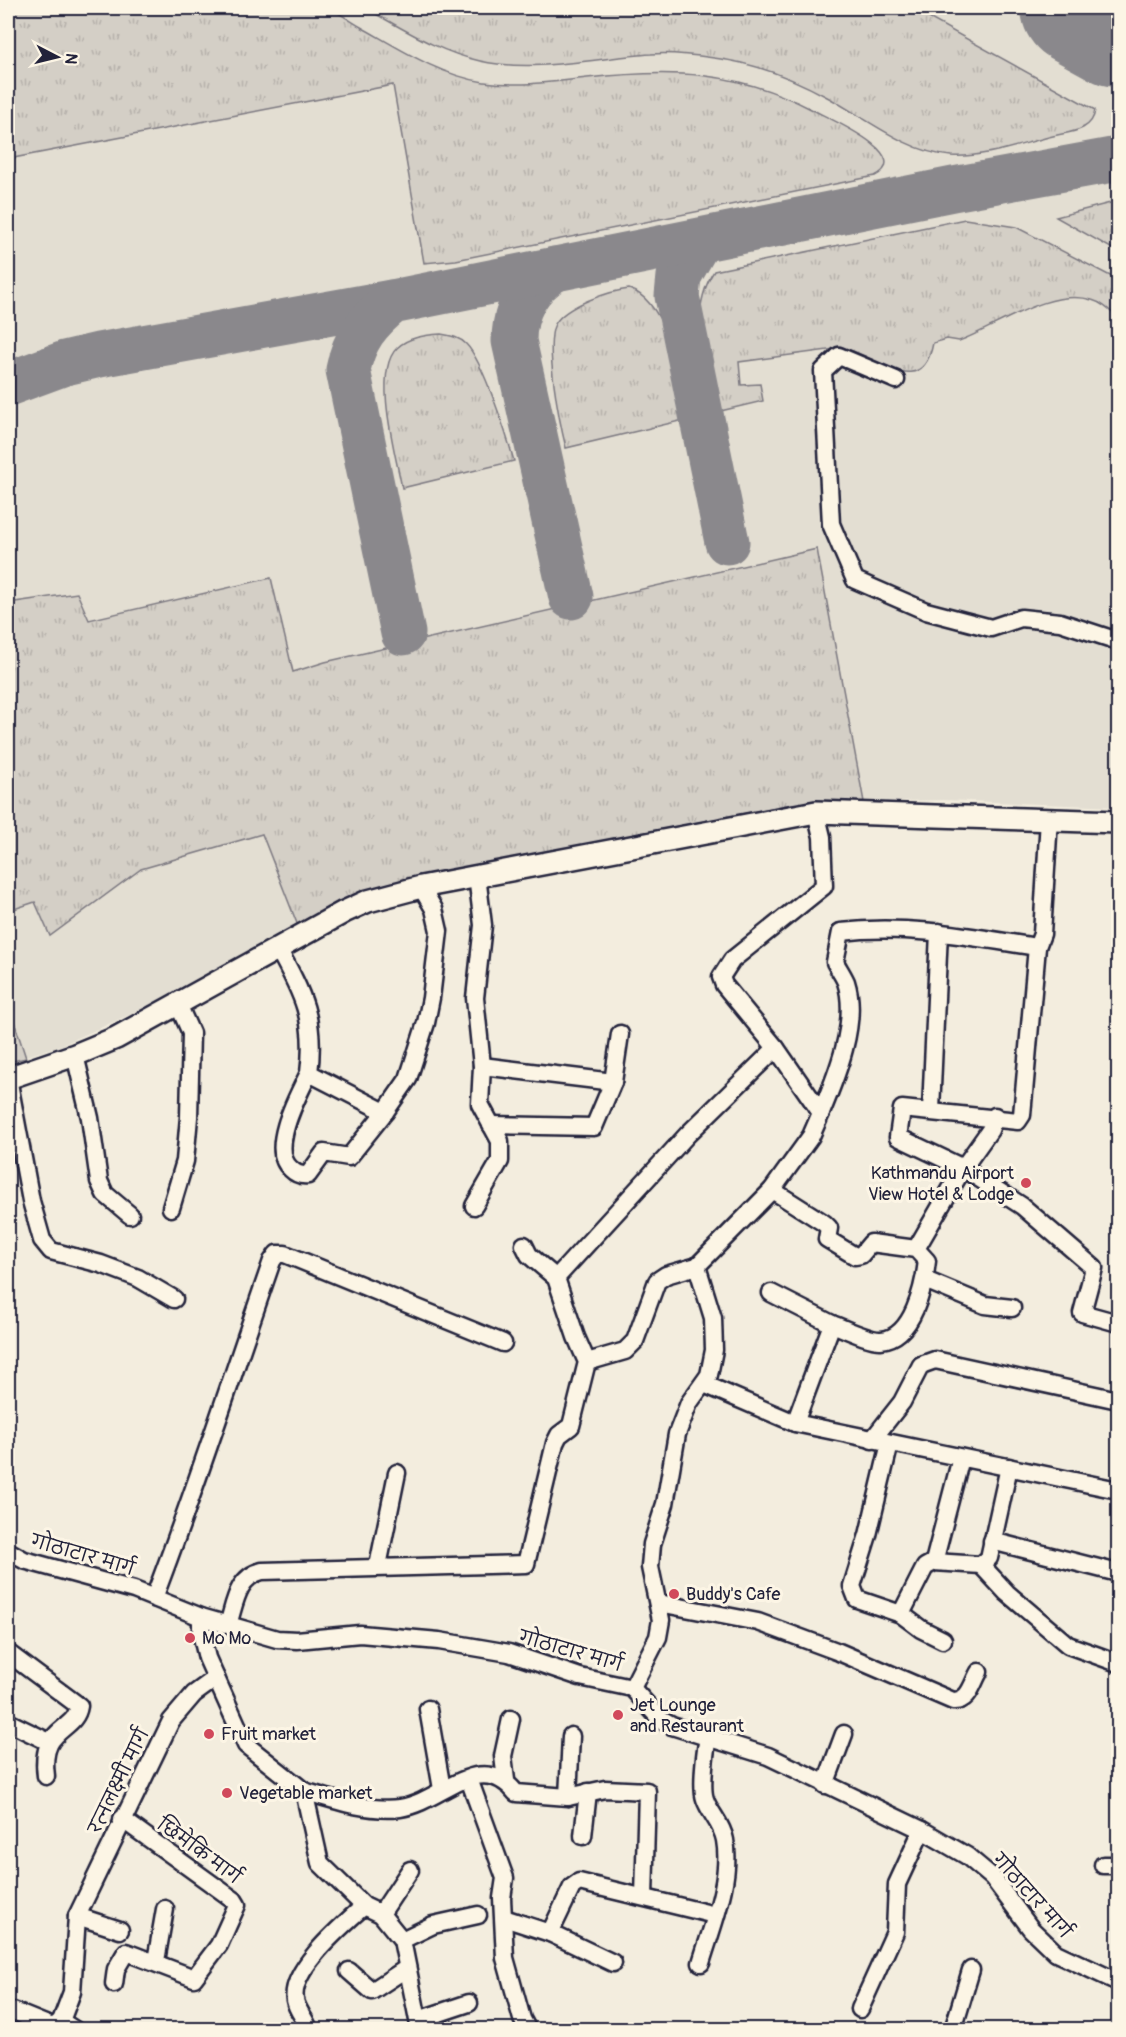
<svg xmlns="http://www.w3.org/2000/svg" width="1126" height="2037" viewBox="0 0 1126 2037" font-family="Pangolin,'Playpen Sans Deva',sans-serif">
	<style>
		.built { fill: #e3ded2 }
		.grass { fill: url(#grass-tufts); stroke: #7b7880; stroke-width: 1.5 }
		.lines { fill: none; stroke-linecap: round; stroke-linejoin: round }
		.taxiway { stroke: #8a888c; stroke-width: 45 }
		.runway { stroke: #8a888c; stroke-width: 114 }
		.minor-casing { stroke: #22223b; stroke-width: 21 }
		.major-casing { stroke: #22223b; stroke-width: 26 }
		.minor { stroke: #fcf5e5; stroke-width: 16 }
		.major { stroke: #fcf5e5; stroke-width: 21 }
		.poi-dot { fill: #d1495b; stroke: #fcf5e5; stroke-width: 2 }
		.labels { text-anchor: middle; stroke-width: 6; stroke-linejoin: round; paint-order: stroke }
		.poi-label { font-size: 18px; fill: #22223b; stroke: #fcf5e5; text-anchor: start }
		.street-label { font-size: 18px; fill: #22223b; stroke: #fcf5e5 }
	</style>
	<defs>
		<pattern id="grass-tufts" width="24" height="20" patternUnits="userSpaceOnUse" patternTransform="scale(1.5)"><rect width="24" height="20" fill="#d4cfc6"/><path d="M3 7l-1-3M5 7V3M7 7l1-3M15 17l-1-3M17 17v-4M19 17l1-3" fill="none" stroke="#b6b1ab"/></pattern>
	</defs>
	<rect width="100%" height="100%" fill="#f3edde"/>
	<filter id="ink" filterUnits="userSpaceOnUse"><feTurbulence type="fractalNoise" baseFrequency=".0167" numOctaves="2"/><feDisplacementMap in="SourceGraphic" scale="12" xChannelSelector="R" yChannelSelector="G"/><feConvolveMatrix kernelMatrix="1 2 1 2 8 2 1 2 1" color-interpolation-filters="sRGB"/></filter>
	<g filter="url(#ink)">
		<!-- built -->
		<path class="built" d="M8 8H1118V807L943 800 793 804 481 866 298 926 140 1010 62 1045 8 1062Z"/>
		<!-- grass -->
		<g class="grass">
			<path d="M13 8C93 7 173 8 253 8 270 8 314 3 328 8 339 12 350 21 361 27 400 49 439 75 484 82 519 87 553 82 587 78 671 69 735 70 811 109 825 117 917 155 875 176L456 260 424 263 393 85 8 159V14Z"/>
			<path d="M365 8H911L1095 110C1093 131 1070 132 1053 136 1021 144 984 158 951 156 907 152 867 119 829 98 793 78 755 63 714 58 694 55 671 52 651 54 595 58 535 73 480 61 438 52 402 28 365 8Z"/>
			<path d="M1118 201V252L1056 217Z"/>
			<path d="M965 219 1016 227 1118 280V318C1110 311 1103 303 1092 300 1050 287 997 327 959 341L947 339 933 343C922 402 877 355 843 348L739 362 741 385 760 384 763 401 712 413C705 367 687 312 714 271Z"/>
			<path d="M629 289C669 301 680 383 688 419L566 448C560 424 544 345 555 324 565 306 609 291 629 289Z"/>
			<path d="M441 334C451 336 459 337 466 344 483 361 507 436 514 461L402 488C396 456 372 372 397 348 408 337 426 335 441 334Z"/>
			<path d="M817 549 864 802 793 804 534 854 481 866 298 926 262 834 141 869 50 936 35 902 8 911V637H12V622L8 621V603L77 593 89 620 271 578 293 672 325 662Z"/>
			<path d="M8 1003 26 1058 8 1062Z"/>
		</g>
		<g class="lines">
			<!-- taxiway -->
			<g class="taxiway">
				<path d="M699 241 679 276 677 296 727 542"/>
				<path d="M555 269C528 286 514 309 514 341L571 597"/>
				<path d="M8 384 65 363 99 355 392 302"/>
				<path d="M403 633 348 370C354 339 368 321 392 302L953 189 1118 159"/>
			</g>
			<!-- runway -->
			<path class="runway" d="M1078 8 1118 30"/>
			<!-- minor casing -->
			<g class="minor-casing">
				<g id="minor">
					<path d="M896 380 839 356 823 371 831 524 855 580 926 611 991 628 1021 618 1060 622 1118 641"/>
					<path d="M1049 819 1042 934 1037 947 1022 1115 1018 1121 902 1109 898 1137 963 1168 1022 1206 1094 1268 1082 1313 1118 1323"/>
					<path d="M278 949C303 994 316 1020 309 1073L385 1112 349 1157 324 1153 308 1175C301 1176 296 1174 291 1169 268 1150 298 1095 309 1073"/>
					<path d="M75 1055 90 1118 99 1181 105 1194 130 1215"/>
					<path d="M482 1066 613 1082"/>
					<path d="M8 1078 31 1201 42 1240 51 1251 101 1264 138 1278 174 1299"/>
					<path d="M931 1110 939 932"/>
					<path d="M385 1112 408 1079 426 1023 431 998 439 931 434 909 421 887"/>
					<path d="M821 1113C836 1077 859 1022 846 982 843 975 838 968 835 962L841 932C908 924 972 937 1037 947"/>
					<path d="M491 1125 594 1127 613 1082 620 1034"/>
					<path d="M772 1190 824 1223 829 1228 827 1239 855 1256 861 1255 871 1243 916 1249 927 1261C924 1286 913 1338 881 1340 870 1341 843 1328 832 1324L795 1423"/>
					<path d="M474 1206 500 1161V1141L480 1104 482 1066 475 998 483 925 477 876"/>
					<path d="M171 1208 185 1161 189 1117 191 1033 177 1002"/>
					<path d="M916 1249 963 1168 990 1130 995 1116"/>
					<path d="M556 1278 688 1134 776 1048"/>
					<path d="M925 1280 985 1305 1012 1308"/>
					<path d="M771 1293 832 1324"/>
					<path d="M587 1362 625 1351 635 1341 657 1281 666 1275 697 1266 772 1190 811 1136 821 1113 776 1048 724 985 721 977 732 960 824 886 822 837 816 812"/>
					<path d="M704 1384 795 1423 1118 1490"/>
					<path d="M872 1440 902 1402 921 1365 935 1360 1118 1400"/>
					<path d="M890 1443 868 1535 852 1586 857 1599 901 1614 921 1629 943 1640"/>
					<path d="M992 1541 1118 1573"/>
					<path d="M8 1551 24 1560 134 1590 201 1617 277 1639 297 1640 360 1634 439 1641 509 1653 580 1677 632 1688 661 1720 672 1726 768 1756 922 1830 967 1856 992 1877 1031 1929 1056 1953 1118 1982"/>
					<path d="M934 1562 961 1458"/>
					<path d="M981 1565 1007 1593 1068 1645 1118 1663"/>
					<path d="M378 1566 397 1473"/>
					<path d="M154 1598C197 1486 233 1373 272 1261L277 1254H285L503 1343"/>
					<path d="M659 1603 758 1622 839 1652 953 1701C969 1702 972 1684 979 1672"/>
					<path d="M901 1614 925 1567 934 1562 981 1565 989 1558 1009 1467"/>
					<path d="M201 1617V1633L207 1658 246 1745 304 1791 320 1863 364 1906 381 1914 402 1940 420 2030"/>
					<path d="M228 1625C235 1603 237 1577 262 1571L526 1564 555 1443 559 1435 571 1426 587 1362 576 1337 556 1278 529 1255 524 1245"/>
					<path d="M8 1653 79 1706C75 1733 39 1726 46 1776"/>
					<path d="M632 1688 658 1637 661 1620 650 1567 652 1544 665 1504 677 1434 689 1403 709 1375 714 1350 713 1318 697 1266"/>
					<path d="M428 1709 442 1789"/>
					<path d="M8 1722 49 1742"/>
					<path d="M469 1779 505 1878 502 1898 505 1958 522 2019 528 2030"/>
					<path d="M506 1780 503 1756 511 1719"/>
					<path d="M825 1785 844 1734"/>
					<path d="M304 1791C334 1800 368 1812 400 1808 442 1802 480 1748 516 1793L568 1797 605 1789 647 1791 644 1897"/>
					<path d="M568 1797 571 1736"/>
					<path d="M583 1836 588 1792"/>
					<path d="M1103 1865H1118"/>
					<path d="M381 1914 410 1870"/>
					<path d="M77 1916 120 1930"/>
					<path d="M504 1918 550 1933 572 1887 579 1882 715 1915"/>
					<path d="M550 1933 613 1963"/>
					<path d="M402 1940 433 1925 478 1915"/>
					<path d="M156 1961 165 1909"/>
					<path d="M701 1963C712 1926 732 1879 725 1840 722 1823 710 1814 705 1799 701 1788 705 1750 708 1739"/>
					<path d="M349 1971 372 1991 407 1968"/>
					<path d="M114 1984 116 1969 126 1952 194 1978 219 1945 237 1905 234 1900 122 1819"/>
					<path d="M860 2009 895 1932 897 1884 922 1830"/>
					<path d="M13 2011 50 2026H55L61 2021"/>
					<path d="M418 2020 469 2003"/>
					<path d="M75 2030 61 2021 72 1992 77 1916 171 1721 194 1694 216 1678"/>
					<path d="M309 2030C306 2019 297 2011 295 2000 289 1970 343 1925 364 1906"/>
					<path d="M953 2030 971 1970"/>
				</g>
			</g>
			<!-- major casing -->
			<g class="major-casing">
				<path id="major" d="M8 1078 75 1055 116 1038 344 912 368 901 421 887 816 812 1118 822"/>
			</g>
			<!-- minor -->
			<use href="#minor" class="minor"/>
			<!-- major -->
			<use href="#major" class="major"/>
		</g>
	</g>
	<!-- markers -->
	<g class="poi-dot">
		<circle cx="1026" cy="1183" r="6"/>
		<circle cx="674" cy="1594" r="6"/>
		<circle cx="190" cy="1638" r="6"/>
		<circle cx="618" cy="1715" r="6"/>
		<circle cx="209" cy="1734" r="6"/>
		<circle cx="227" cy="1793" r="6"/>
	</g>
	<g class="labels">
		<!-- poi labels -->
		<g class="poi-label">
			<text x="1014" y="1179" text-anchor="end">Kathmandu Airport<tspan x="1014" dy="21">View Hotel &amp; Lodge</tspan></text>
			<text x="686" y="1600">Buddy's Cafe</text>
			<text x="202" y="1644">Mo Mo</text>
			<text x="630" y="1711">Jet Lounge<tspan x="630" dy="21">and Restaurant</tspan></text>
			<text x="221" y="1740">Fruit market</text>
			<text x="239" y="1799">Vegetable market</text>
		</g>
		<!-- street labels -->
		<g class="street-label">
			<text transform="translate(83 1555) rotate(16)" y="6">गोठाटार मार्ग</text>
			<text transform="translate(571 1651) rotate(16)" y="6">गोठाटार मार्ग</text>
			<text transform="translate(119 1781) rotate(-64)" y="6">रत्नलक्ष्मी मार्ग</text>
			<text transform="translate(199 1851) rotate(36)" y="6">छिमेकि मार्ग</text>
			<text transform="translate(1032 1896) rotate(48)" y="6">गोठाटार मार्ग</text>
		</g>
	</g>
	<!-- margin -->
	<rect width="1126" height="2037" fill="none" stroke="#fcf5e5" stroke-width="30"/>
	<rect x="15" y="15" width="1096" height="2007" fill="none" stroke="#22223b" stroke-width="2" filter="url(#ink)"/>
	<!-- north arrow -->
	<g transform="translate(57 57) rotate(97)" stroke="#fcf5e5" stroke-width="4.5" paint-order="stroke">
	<path d="M0-4.5L10 22L0 15L-10 22Z" fill="#22223b"/>
	<text y="-9" font-size="16" font-weight="bold" text-anchor="middle" fill="#22223b">N</text>
	</g>
</svg>
